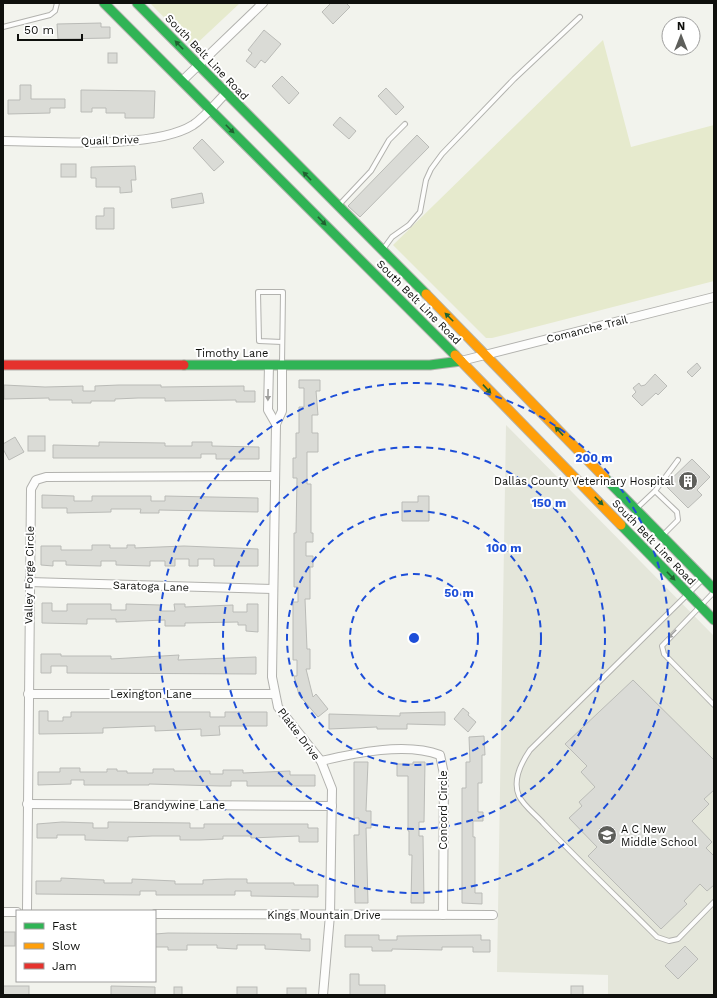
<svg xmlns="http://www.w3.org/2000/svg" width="717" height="998" viewBox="0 0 717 998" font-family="'Work Sans',sans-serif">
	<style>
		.built { fill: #e4e6da }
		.green { fill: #e6eacd }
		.building { fill: #dadbd6; stroke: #babbb7 }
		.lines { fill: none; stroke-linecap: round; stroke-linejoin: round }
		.lane-casing { stroke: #b2b2ae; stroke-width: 6 }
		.street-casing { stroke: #b2b2ae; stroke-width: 10 }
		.fast-casing { stroke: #b2b2ae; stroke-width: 11 }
		.slow-casing { stroke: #b2b2ae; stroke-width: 11 }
		.jam-casing { stroke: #b2b2ae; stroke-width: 11 }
		.lane { stroke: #fdfdfc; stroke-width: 4 }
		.street { stroke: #fdfdfc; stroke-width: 8 }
		.fast { stroke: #30b455; stroke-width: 9 }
		.slow { stroke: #ff9f0a; stroke-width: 9 }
		.jam { stroke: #e5322d; stroke-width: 9 }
		.oneway { fill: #206231 }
		.oneway2 { fill: #9e9e9c }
		.ring { fill: none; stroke: #1d4ed8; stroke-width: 2; stroke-dasharray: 7 5 }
		.labels { text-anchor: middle; stroke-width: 4; stroke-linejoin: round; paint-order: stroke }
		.street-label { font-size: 11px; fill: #0f100d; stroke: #fff }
		.poi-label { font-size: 11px; fill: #0f100d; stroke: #fff; text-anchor: end }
		.centre { fill: #1d4ed8; stroke: #fff; stroke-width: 2 }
		.ring-label { font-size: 12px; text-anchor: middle; font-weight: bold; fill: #1d4ed8; stroke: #fff; stroke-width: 4; stroke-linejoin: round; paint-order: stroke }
	</style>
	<rect width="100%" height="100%" fill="#f2f3ed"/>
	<!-- built -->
	<path class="built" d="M506 425 714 636V995H608V975L497 972Z"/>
	<!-- green -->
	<g class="green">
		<path d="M150 3H240L193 47Z"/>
		<path d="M603 40 631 147 714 125V281L492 338H486L393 245Z"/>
	</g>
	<!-- building -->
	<g class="building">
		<path d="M331 3H346L350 7 333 24 322 12Z"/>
		<path d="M101 23V27H110V38L58 39 57 24Z"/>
		<path d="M264 30 281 44 265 63 261 60 255 68 246 61 252 53 248 50Z"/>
		<rect x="108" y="53" width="9" height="10"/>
		<path d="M282 76 299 93 289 104 272 86Z"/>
		<path d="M20 85H31V99H65V108H50V113L8 114V100H20Z"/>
		<path d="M386 88 404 107 396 115 378 96Z"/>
		<path d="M81 90 155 91 154 118H125V113H106V108H92V112H81Z"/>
		<path d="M340 117 356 131 349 139 333 125Z"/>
		<path d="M417 135 429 147 360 217 348 206Z"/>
		<path d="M202 139 224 162 214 171 193 148Z"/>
		<rect x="61" y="164" width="15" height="13"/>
		<path d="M135 166 136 180H131L132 192 120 193V187H96V178H91V167Z"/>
		<path d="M202 193 204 203 172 208 171 199Z"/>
		<path d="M104 208H114V229H96V216H104Z"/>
		<path d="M697 363 701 368 692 377 687 372Z"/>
		<path d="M655 374 667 386 658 395 656 393 642 406 632 396 636 392 633 388 639 383 641 386 645 385Z"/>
		<path d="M299 380H320V391H316L318 415H312V433H318V452H307V484H311V533H313V542H306V556H313V567H310V599H305L307 649H310V669H306L313 697 316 694 328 709 318 717 299 695 294 676H297V660H293V602H298V587H294V533H296L297 478H293V458H296V433H299V407H304V388H299Z"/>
		<path d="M4 385 45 387 83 386V391H95V386L119 385H161V387L244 386V391H255V402H236V400L165 401V398H138L115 399V401H91V403H72V400H49V398L4 399Z"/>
		<rect x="28" y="436" width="17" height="15"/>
		<path d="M15 437 24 452 9 460 3 449V444Z"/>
		<path d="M99 442 165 443V446H192V442H212V446L259 447V459H216V454H201V458H53V445L99 446Z"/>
		<path d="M692 459 710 477 697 490 702 495 688 508 665 485Z"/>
		<path d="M42 495 74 496V501H92V496H151V501H165V496L258 498V512L159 510V513H140L141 509H111V512L67 513V508H42Z"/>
		<path d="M418 496H429V521H402V502H418Z"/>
		<path d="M92 545H110V548H127V545H135V548L184 546 258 549V566H214V559H198V566H189V559H175V566H165V561H150V566L116 565V561H101V566L66 565V561H53V566L41 565V546H61V550H92Z"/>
		<path d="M42 603H52V611H67V604H111V610H126V604L160 605V611H175L174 604H185V607L233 605V612H247V604H258V632L246 631V625H238V622L185 623V626H165V620L116 622V619H87V624L42 623Z"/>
		<path d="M41 654H61V656H111V659L179 655 178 660 256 657V674L67 673V666H51V673H41Z"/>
		<path d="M633 680 714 760V790L704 799 709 804 692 821 712 842 706 848 714 856V885L707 891 700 884 684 901 687 904 661 929 588 856 597 847 569 818 582 806 579 802 595 787 581 772 587 766 565 744Z"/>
		<path d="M463 708 469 713 468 715 476 722 468 732 454 719Z"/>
		<path d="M39 711H48V721H63V717H71V712H210V717H225V712H267V726H219L220 735 201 736V729L155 731V726L103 728V733L39 734Z"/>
		<path d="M445 712V725L407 724V729H377V727L329 729V714L400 716V713Z"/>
		<path d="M484 736 485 755H482V783H478V812H483V821H473V837H475V893H482V904L462 903V788H466V762H470L469 737Z"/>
		<path d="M354 762H368L366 811H371V828H366L368 903H355L354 835H359V818H354Z"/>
		<path d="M413 762H425L424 822H419V836H423L424 903H411L412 855H409V831H408V776H397V764H413Z"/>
		<path d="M60 768H80V772H107V769H117V771H127V773H153V769H174V771H210V774H223V770H243V773L290 771V775H315V786H247V781H231V786H220L149 784V785H84V780H71V784L38 785V772H60Z"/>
		<path d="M62 822 93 823V828H108V822L190 823V828H204V824H308V828H318V842H299V836L251 838V836H223V839L200 840H180V836H152L128 837V841L85 840V835H57V838H37V824Z"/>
		<path d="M61 878 104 880V883H132V879L175 881V884H203V880L227 879H247V883H294V885H318V897L251 896V891H235V895H156V891H140V895L36 894V881H61Z"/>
		<rect x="3" y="932" width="12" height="14"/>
		<path d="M168 933 301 934V939H310V951L265 949V945H237V949L217 948V945H187V950H168V947H155V934Z"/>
		<path d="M345 935H379V940H397V936L481 935V940H490V952H473V947H442V950L392 949V951H372V947H345Z"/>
		<path d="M685 946 698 959 678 979 665 966Z"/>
		<path d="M350 974H359V985H385V995H350Z"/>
		<rect x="3" y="986" width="26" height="9"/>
		<path d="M111 986 155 987V995H111Z"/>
		<rect x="571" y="986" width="12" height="9"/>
		<rect x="174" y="987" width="8" height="8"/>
		<rect x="237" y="987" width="20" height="8"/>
		<rect x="287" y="988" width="19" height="7"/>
	</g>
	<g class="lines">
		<!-- lane casing -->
		<g class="lane-casing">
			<g id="lane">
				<path d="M3 27 50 15 55 11 57 3"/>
				<path d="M339 205 371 171 389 140 405 124"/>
				<path d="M384 248 392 237 409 225 420 212 426 180 431 169 442 154 514 79 580 17"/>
				<path d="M282 364 283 292H258L259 341 282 342"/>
				<path d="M655 491 677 512 678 520 663 535"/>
				<path d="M637 508 655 491 678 460"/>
				<path d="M703 579 530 750C521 763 512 780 519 796 523 805 536 815 543 823 580 862 619 899 657 937L669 941 678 939 714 902"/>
				<path d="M714 592 662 646 664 654 714 705"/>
			</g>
		</g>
		<!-- street casing -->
		<g class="street-casing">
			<g id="street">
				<path d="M183 80 263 3"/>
				<path d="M3 141C51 141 153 150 193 125 205 117 216 103 226 93"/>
				<path d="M461 361 714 297"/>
				<path d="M269 365 268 410 276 424"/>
				<path d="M282 365V411L276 424 272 677 278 707 321 761 332 789 330 915 323 995"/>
				<path d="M29 582 273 589"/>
				<path d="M28 694H274"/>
				<path d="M321 761C355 753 406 742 440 755L444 774 443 915"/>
				<path d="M27 804 332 806"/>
				<path d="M27 911 31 489 36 480 46 477 275 476"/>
				<path d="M3 912H17"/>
				<path d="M155 914 493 915"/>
			</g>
		</g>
		<!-- fast casing -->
		<g class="fast-casing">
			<g id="fast">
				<path d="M104 3 455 355"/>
				<path d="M137 3 426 294"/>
				<path d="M184 365H430L461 361"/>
				<path d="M605 478 714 589"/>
				<path d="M621 525 714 620"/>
			</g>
		</g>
		<!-- slow casing -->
		<g class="slow-casing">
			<g id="slow">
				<path d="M426 294 605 478"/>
				<path d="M455 355 621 525"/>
			</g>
		</g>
		<!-- jam casing -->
		<g class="jam-casing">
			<path id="jam" d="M3 365H184"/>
		</g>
		<!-- lane -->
		<use href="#lane" class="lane"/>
		<!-- street -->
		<use href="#street" class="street"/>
		<!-- fast -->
		<use href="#fast" class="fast"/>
		<!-- slow -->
		<use href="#slow" class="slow"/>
		<!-- jam -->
		<use href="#jam" class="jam"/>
	</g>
	<!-- one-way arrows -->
	<defs><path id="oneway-solid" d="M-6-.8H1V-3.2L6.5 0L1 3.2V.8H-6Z"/></defs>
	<g class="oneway">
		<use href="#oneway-solid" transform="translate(179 45) rotate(-134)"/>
		<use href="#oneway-solid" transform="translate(230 129) rotate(45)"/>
		<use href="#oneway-solid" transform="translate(307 176) rotate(-134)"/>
		<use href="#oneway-solid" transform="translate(322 221) rotate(46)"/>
		<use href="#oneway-solid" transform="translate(449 317) rotate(-135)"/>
		<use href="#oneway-solid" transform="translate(487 389) rotate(47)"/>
		<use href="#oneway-solid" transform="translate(559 431) rotate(-133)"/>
		<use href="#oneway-solid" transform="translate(599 501) rotate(45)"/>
		<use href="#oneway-solid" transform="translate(671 576) rotate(46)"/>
	</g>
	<g class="oneway2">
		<use href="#oneway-solid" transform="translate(268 395) rotate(91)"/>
		<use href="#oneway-solid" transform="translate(672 634) rotate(135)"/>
	</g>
	<!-- distance rings -->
	<g class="ring">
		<circle cx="414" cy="638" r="64"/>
		<circle cx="414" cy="638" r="127"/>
		<circle cx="414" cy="638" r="191"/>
		<circle cx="414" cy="638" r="255"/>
	</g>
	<!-- icons -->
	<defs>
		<g id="building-disc" transform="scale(1)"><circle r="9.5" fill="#5e5f5b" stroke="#fff"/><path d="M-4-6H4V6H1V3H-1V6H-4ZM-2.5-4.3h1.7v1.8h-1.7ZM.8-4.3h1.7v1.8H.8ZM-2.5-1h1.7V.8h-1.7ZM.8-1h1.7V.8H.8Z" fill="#fff"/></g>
		<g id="school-disc" transform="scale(1)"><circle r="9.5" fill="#5e5f5b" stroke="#fff"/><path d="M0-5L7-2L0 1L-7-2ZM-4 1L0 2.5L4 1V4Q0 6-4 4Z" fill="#fff"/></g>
	</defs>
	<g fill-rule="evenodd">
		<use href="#building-disc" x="688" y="481"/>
		<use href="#school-disc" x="607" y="835"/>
	</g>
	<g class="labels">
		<!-- street labels -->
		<g class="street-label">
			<text transform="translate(207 57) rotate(46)" y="4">South Belt Line Road</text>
			<text transform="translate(110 140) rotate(-2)" y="4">Quail Drive</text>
			<text transform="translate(419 302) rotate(45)" y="4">South Belt Line Road</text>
			<text transform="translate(587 329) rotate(-14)" y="4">Comanche Trail</text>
			<text x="232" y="357">Timothy Lane</text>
			<text transform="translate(654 542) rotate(46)" y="4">South Belt Line Road</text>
			<text transform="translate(29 575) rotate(-89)" y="4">Valley Forge Circle</text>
			<text transform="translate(151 586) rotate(2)" y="4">Saratoga Lane</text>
			<text x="151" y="698">Lexington Lane</text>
			<text transform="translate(299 734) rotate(53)" y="4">Platte Drive</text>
			<text x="179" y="809">Brandywine Lane</text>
			<text transform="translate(443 810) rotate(-90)" y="4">Concord Circle</text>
			<text x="324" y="919">Kings Mountain Drive</text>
		</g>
		<!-- poi labels -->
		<g class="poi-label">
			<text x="674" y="485">Dallas County Veterinary Hospital</text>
			<text x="621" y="833" text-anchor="start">A C New<tspan x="621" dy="13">Middle School</tspan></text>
		</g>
	</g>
	<circle cx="414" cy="638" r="6" class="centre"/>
	<g class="ring-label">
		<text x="594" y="462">200 m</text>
		<text x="549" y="507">150 m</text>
		<text x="504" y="552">100 m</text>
		<text x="459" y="597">50 m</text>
	</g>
	<!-- border -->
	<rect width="717" height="998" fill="none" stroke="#0f100d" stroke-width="8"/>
	<!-- legend -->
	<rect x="16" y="910" width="140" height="72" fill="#ffffff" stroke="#9f9f9e"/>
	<rect x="24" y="923" width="20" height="6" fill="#30b455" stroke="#9f9f9e"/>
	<text x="52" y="930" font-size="12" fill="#0f100d">Fast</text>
	<rect x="24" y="943" width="20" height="6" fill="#ff9f0a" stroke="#9f9f9e"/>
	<text x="52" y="950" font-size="12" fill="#0f100d">Slow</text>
	<rect x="24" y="963" width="20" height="6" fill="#e5322d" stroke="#9f9f9e"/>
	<text x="52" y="970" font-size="12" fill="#0f100d">Jam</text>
	<!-- north arrow -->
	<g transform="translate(681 36)"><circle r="19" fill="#ffffff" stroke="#9f9f9e"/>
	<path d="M0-3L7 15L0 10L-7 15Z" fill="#5e5f5b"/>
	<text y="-6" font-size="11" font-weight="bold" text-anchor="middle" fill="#0f100d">N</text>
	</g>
	<!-- scale -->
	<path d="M18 34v6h64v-6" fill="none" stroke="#0f100d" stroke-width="2"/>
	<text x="24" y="34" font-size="12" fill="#0f100d" stroke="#ffffff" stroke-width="3" paint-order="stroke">50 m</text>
</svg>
